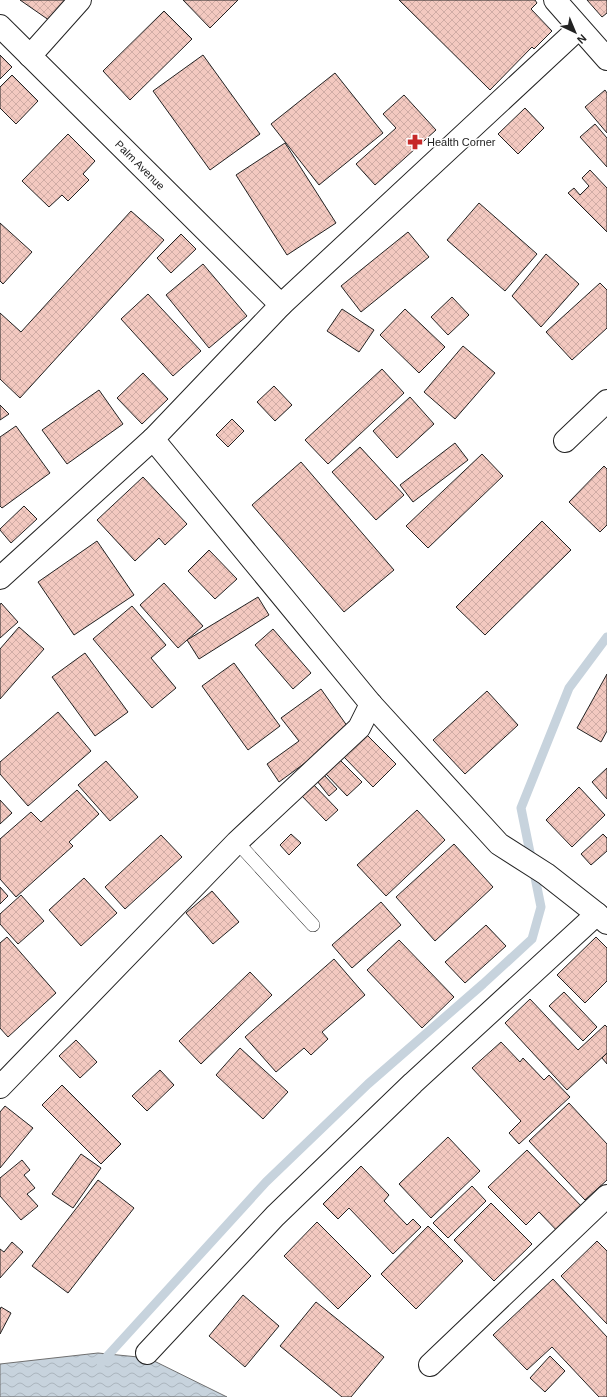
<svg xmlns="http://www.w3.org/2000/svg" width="607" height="1397" viewBox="0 0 607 1397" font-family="Arial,sans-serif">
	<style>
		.water { fill: url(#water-waves); stroke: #6f6f6f }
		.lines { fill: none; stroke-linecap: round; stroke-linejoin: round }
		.stream { stroke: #c7d3dd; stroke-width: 9 }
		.building { fill: url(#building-cross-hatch); stroke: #222 }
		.lane-casing { stroke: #222; stroke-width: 14 }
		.street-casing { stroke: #222; stroke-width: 24 }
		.lane { stroke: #fff; stroke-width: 13 }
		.street { stroke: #fff; stroke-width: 22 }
		.labels { text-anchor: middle; stroke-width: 3; stroke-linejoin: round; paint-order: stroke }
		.poi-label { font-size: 11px; fill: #222; stroke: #fff; text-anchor: start }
		.street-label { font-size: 11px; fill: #222; stroke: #fff }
	</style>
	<defs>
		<pattern id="water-waves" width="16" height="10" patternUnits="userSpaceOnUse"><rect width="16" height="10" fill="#c7d3dd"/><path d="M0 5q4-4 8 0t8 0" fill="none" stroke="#abb5bd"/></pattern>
		<pattern id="building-cross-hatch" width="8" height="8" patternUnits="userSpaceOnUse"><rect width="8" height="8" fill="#f3c9c0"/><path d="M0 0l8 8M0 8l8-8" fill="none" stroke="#d0aca5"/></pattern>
	</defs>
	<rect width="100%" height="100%" fill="#fff"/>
	<!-- water -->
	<path class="water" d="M98 1353 148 1358 227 1397H0V1364Z"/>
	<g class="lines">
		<!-- stream -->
		<path class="stream" d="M101 1363 266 1182 368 1084 483 984 532 939 541 907 521 808 569 688 607 637"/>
	</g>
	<!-- building -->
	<g class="building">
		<path d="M20 0H74L56 25Z"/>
		<path d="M183 0H238L210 28Z"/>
		<path d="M399 0H535L537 3 531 9 552 31 534 49 532 47 490 90Z"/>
		<path d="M587 0H607V13L602 17Z"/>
		<path d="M164 11 192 39 130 100 103 71Z"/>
		<path d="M0 55 12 67 0 79Z"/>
		<path d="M203 55 260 134 210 170 153 91Z"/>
		<path d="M335 73 383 133 319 185 271 124Z"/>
		<path d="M12 75 38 101 16 124 0 108V87Z"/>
		<path d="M605 90 607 93V133L585 107Z"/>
		<path d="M404 95 436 130 375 185 356 164 396 128 383 114Z"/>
		<path d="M525 108 544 128 518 154 498 134Z"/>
		<path d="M595 124 607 138V167L580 137Z"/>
		<path d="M68 134 95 161 83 174 89 180 68 201 62 195 49 207 22 181Z"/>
		<path d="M285 143 336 223 287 255 236 175Z"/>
		<path d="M590 170 607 188V232L568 193 574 188 580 195 589 186 582 178Z"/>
		<path d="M479 203 537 254 505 291 447 240Z"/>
		<path d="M131 211 164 240 20 398 0 379V313L21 332Z"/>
		<path d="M0 223 32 252 3 284 0 281Z"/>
		<path d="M408 232 429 257 361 312 341 286Z"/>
		<path d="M181 234 196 249 171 273 157 258Z"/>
		<path d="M546 254 579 284 541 327 512 296Z"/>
		<path d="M203 264 247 316 209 348 166 295Z"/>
		<path d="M600 283 607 290V328L572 360 546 332Z"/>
		<path d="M148 294 201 351 173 376 121 319Z"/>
		<path d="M452 297 469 315 448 335 431 317Z"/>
		<path d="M342 309 374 330 359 352 327 331Z"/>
		<path d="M405 309 445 347 419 373 380 335Z"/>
		<path d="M463 346 495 373 455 419 424 392Z"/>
		<path d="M382 369 404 393 328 464 305 440Z"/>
		<path d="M143 373 168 399 142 424 117 398Z"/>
		<path d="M274 386 292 405 275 421 257 402Z"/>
		<path d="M99 390 123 424 67 464 42 430Z"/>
		<path d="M410 397 434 424 397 458 373 431Z"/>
		<path d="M0 405 9 414 0 420Z"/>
		<path d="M232 419 244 431 228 447 216 435Z"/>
		<path d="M16 426 50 473 2 508 0 506V437Z"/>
		<path d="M455 443 468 460 413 502 400 485Z"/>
		<path d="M360 447 404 495 376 520 332 472Z"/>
		<path d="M482 454 503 476 428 548 406 526Z"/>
		<path d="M301 462 394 570 344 612 252 505Z"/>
		<path d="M604 466 607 469V525L600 532 569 502Z"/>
		<path d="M143 477 187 524 165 545 159 538 135 561 97 520Z"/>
		<path d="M24 506 37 519 11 543 0 530V529Z"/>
		<path d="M542 521 571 550 485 635 456 607Z"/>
		<path d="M97 541 134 595 74 635 38 582Z"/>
		<path d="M209 550 237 579 215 599 188 571Z"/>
		<path d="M164 583 203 626 178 648 140 605Z"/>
		<path d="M258 597 269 615 199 659 187 640Z"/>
		<path d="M1 603 18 622 0 638V605Z"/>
		<path d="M132 606 166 645 151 658 176 688 152 708 93 639Z"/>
		<path d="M19 627 44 649 0 699V649Z"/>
		<path d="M273 629 311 673 293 689 255 645Z"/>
		<path d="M85 653 128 712 95 736 52 677Z"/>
		<path d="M234 663 280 726 248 750 202 686Z"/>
		<path d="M607 674V731L601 742 577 728Z"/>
		<path d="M321 689 350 730 279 782 267 764 299 741 281 718Z"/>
		<path d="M487 691 518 725 465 774 433 740Z"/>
		<path d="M58 712 91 751 28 806 0 774V762Z"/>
		<path d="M366 734 396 764 373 787 344 757Z"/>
		<path d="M340 760 362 782 347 796 326 774Z"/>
		<path d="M106 761 138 797 110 821 78 785Z"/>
		<path d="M607 768V799L592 782Z"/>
		<path d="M324 775 337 789 329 796 317 781Z"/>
		<path d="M312 783 338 810 326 821 300 794Z"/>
		<path d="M579 787 605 815 572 847 546 820Z"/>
		<path d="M77 790 99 814 69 842 73 846 16 897 0 879V839L31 812 41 822Z"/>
		<path d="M0 800 12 813 0 824Z"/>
		<path d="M417 810 445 840 386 896 357 865Z"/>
		<path d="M291 834 301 843 289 855 280 845Z"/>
		<path d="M603 834 607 838V851L591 865 581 854Z"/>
		<path d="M161 835 182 857 125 909 105 887Z"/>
		<path d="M454 844 493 887 435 941 396 897Z"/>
		<path d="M84 878 117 913 81 946 49 910Z"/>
		<path d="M0 887 8 896 0 904Z"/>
		<path d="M212 891 239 922 213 944 186 913Z"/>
		<path d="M21 895 44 921 18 944 0 924V914Z"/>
		<path d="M381 902 401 925 352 968 332 945Z"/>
		<path d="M486 925 506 946 465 983 445 962Z"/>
		<path d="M7 937 56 993 8 1037 0 1028V943Z"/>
		<path d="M596 937 607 948V981L585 1003 557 975Z"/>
		<path d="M399 940 454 997 422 1028 367 970Z"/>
		<path d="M334 959 365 995 322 1032 328 1039 311 1055 304 1048 276 1072 245 1037Z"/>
		<path d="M250 972 272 995 201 1064 179 1041Z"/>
		<path d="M564 992 597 1027 583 1041 549 1006Z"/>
		<path d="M530 999 578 1050 605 1025 607 1027V1053L567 1090 505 1023Z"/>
		<path d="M76 1040 97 1062 80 1078 59 1056Z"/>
		<path d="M501 1042 520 1062 523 1058 544 1080 549 1075 570 1097 519 1144 509 1133 521 1121 472 1068Z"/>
		<path d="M240 1048 288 1092 263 1119 216 1075Z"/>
		<path d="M607 1053V1064L602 1058Z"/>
		<path d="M160 1070 174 1085 147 1111 132 1096Z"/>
		<path d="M62 1085 121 1144 101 1164 42 1105Z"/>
		<path d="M569 1103 607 1144V1180L585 1200 529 1141Z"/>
		<path d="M5 1106 33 1128 0 1168V1112Z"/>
		<path d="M448 1137 480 1171 431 1218 399 1184Z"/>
		<path d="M527 1150 587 1212 562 1236 539 1212 526 1225 488 1187Z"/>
		<path d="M81 1154 101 1168 73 1208 52 1194Z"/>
		<path d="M22 1160 30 1170 24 1175 35 1188 27 1194 38 1206 21 1220 0 1196V1178Z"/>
		<path d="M361 1166 389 1195 384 1201 407 1225 413 1219 421 1227 393 1254 349 1208 338 1219 323 1204Z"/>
		<path d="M98 1180 134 1208 68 1293 32 1266Z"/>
		<path d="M472 1186 486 1201 448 1238 433 1223Z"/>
		<path d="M491 1203 532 1244 494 1281 454 1240Z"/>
		<path d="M317 1222 371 1276 338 1309 284 1256Z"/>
		<path d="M428 1226 463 1261 416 1309 381 1274Z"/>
		<path d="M597 1241 607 1251V1324L561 1276Z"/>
		<path d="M12 1242 23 1252 0 1278V1249L4 1252Z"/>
		<path d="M553 1279 607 1337V1397H599L552 1347 527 1370 493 1335Z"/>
		<path d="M243 1295 279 1326 245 1367 209 1336Z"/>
		<path d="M316 1302 384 1357 351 1397H342L280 1346Z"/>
		<path d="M1 1307 11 1313 0 1334V1310Z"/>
		<path d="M550 1356 565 1371 545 1392 530 1378Z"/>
	</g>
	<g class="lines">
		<!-- lane casing -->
		<g class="lane-casing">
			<path id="lane" d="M237 842 313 925"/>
		</g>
		<!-- street casing -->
		<g class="street-casing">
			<g id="street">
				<path d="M555 0 607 59"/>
				<path d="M0 26 281 305"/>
				<path d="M30 56 80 0"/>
				<path d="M153 439 281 305 579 28"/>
				<path d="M565 441 607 401"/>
				<path d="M0 578 153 439 371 704 499 844 546 874 597 914 607 923"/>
				<path d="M0 1087 237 842 359 728 371 704"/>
				<path d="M147 1353 275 1216 413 1083 597 914"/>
				<path d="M430 1365 607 1196"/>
			</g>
		</g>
		<!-- lane -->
		<use href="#lane" class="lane"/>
		<!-- street -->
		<use href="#street" class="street"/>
	</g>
	<!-- icons -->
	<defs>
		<g id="pharmacy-bare" transform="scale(1.2)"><path d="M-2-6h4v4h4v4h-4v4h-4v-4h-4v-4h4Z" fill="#c62828" stroke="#fff" stroke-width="2.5" paint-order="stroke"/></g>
	</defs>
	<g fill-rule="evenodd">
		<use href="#pharmacy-bare" x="415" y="142"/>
	</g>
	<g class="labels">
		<!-- poi labels -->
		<g class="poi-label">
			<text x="427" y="146">Health Corner</text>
		</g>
		<!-- street labels -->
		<g class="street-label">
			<text transform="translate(140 165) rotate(45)" y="4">Palm Avenue</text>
		</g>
	</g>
	<!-- north arrow -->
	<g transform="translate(575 32) rotate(136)" stroke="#ffffff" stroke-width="3" paint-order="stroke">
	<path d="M0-3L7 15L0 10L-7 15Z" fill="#222222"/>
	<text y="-6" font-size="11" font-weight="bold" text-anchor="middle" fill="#222222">N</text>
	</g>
</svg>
